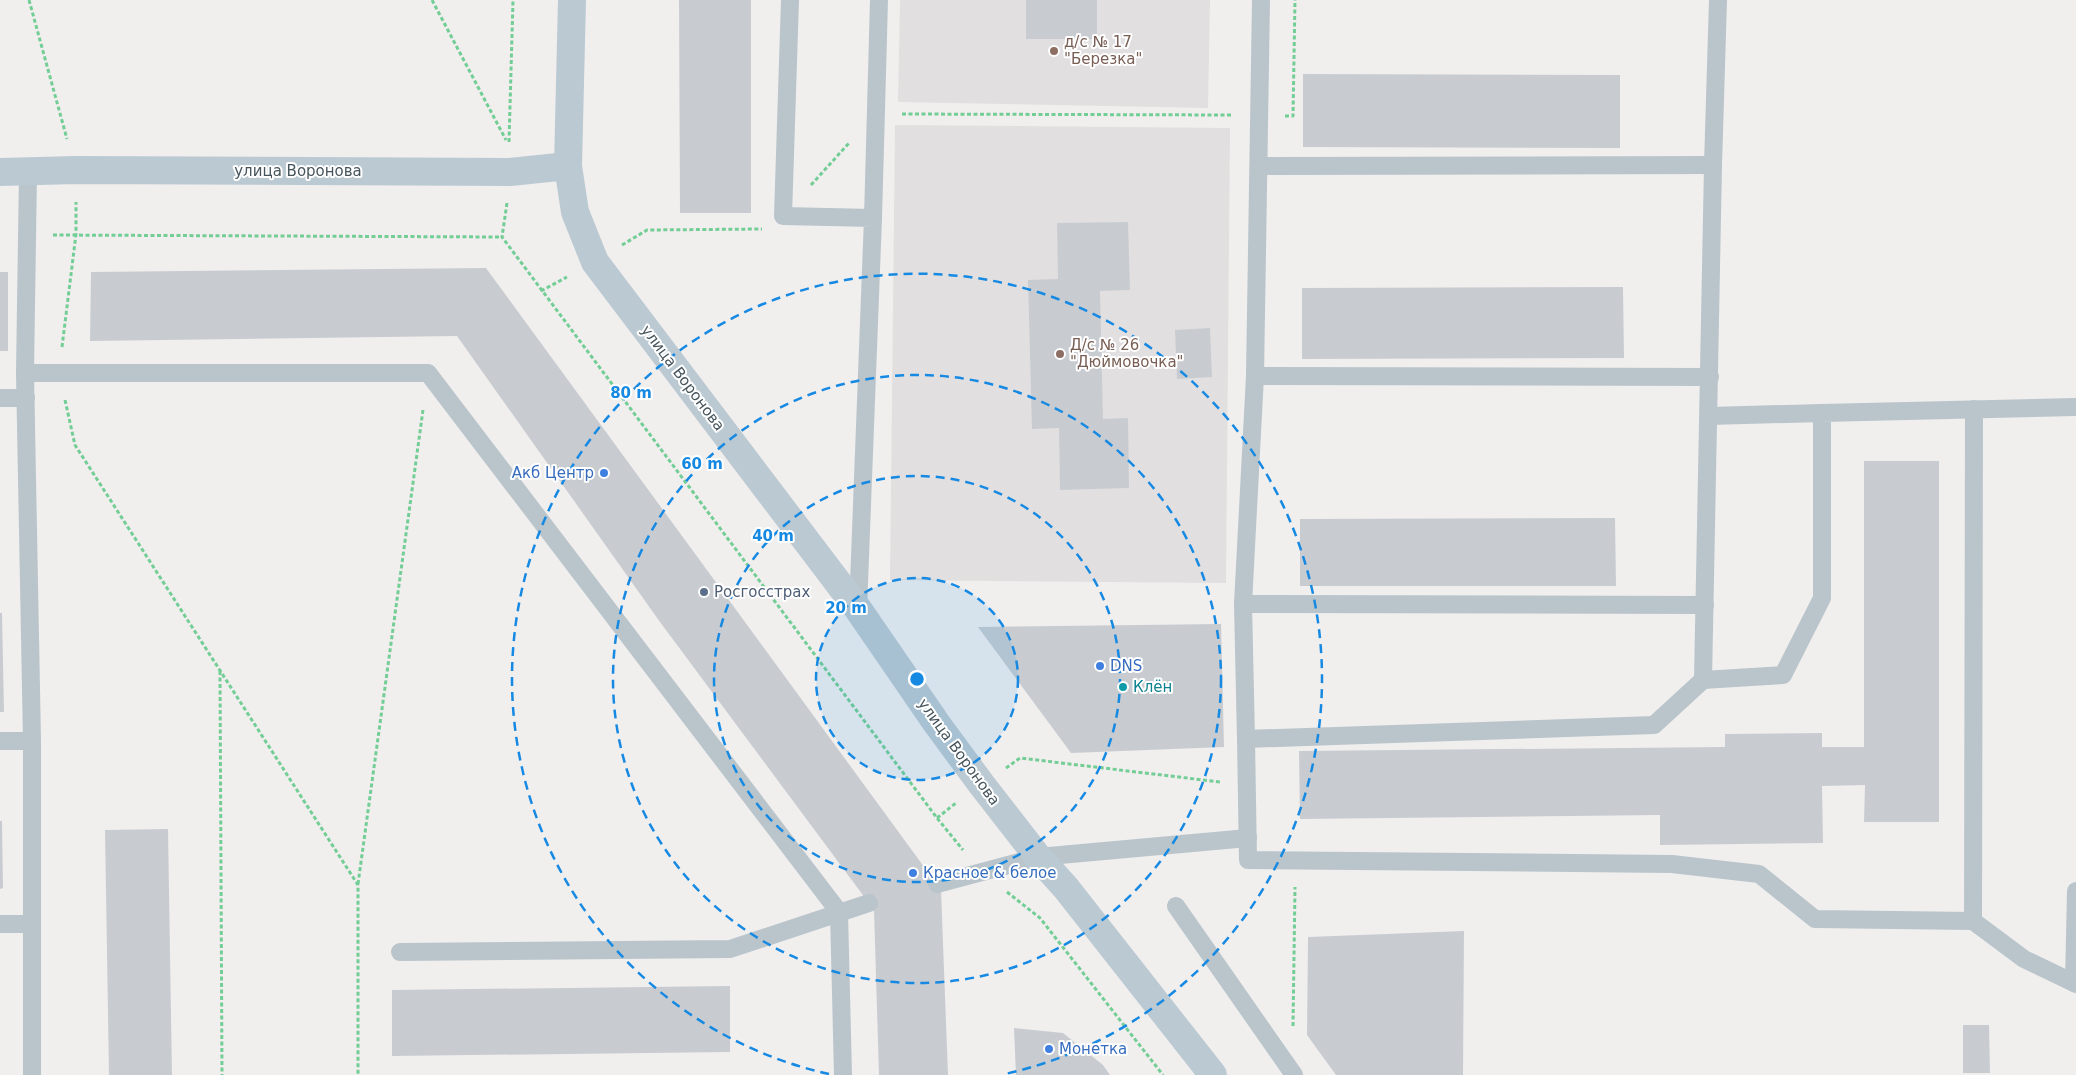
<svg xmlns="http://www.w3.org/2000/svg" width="2076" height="1075" viewBox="0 0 2076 1075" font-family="'DejaVu Sans',sans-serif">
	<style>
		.education { fill: #e2dfe0 }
		.building { fill: #c8ccd1 }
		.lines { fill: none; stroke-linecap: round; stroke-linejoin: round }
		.path { stroke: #73ce96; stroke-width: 3; stroke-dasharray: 4 2.5; stroke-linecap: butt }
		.lane { stroke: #b9c5cb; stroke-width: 18 }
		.secondary { stroke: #bbc9d2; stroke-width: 28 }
		.ring { fill: none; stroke: #1689e2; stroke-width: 2.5; stroke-dasharray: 9 6 }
		.education-dot { fill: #8d6e63; stroke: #fff; stroke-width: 2 }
		.shop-dot { fill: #3f7fe0; stroke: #fff; stroke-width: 2 }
		.service-dot { fill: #5c6f8a; stroke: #fff; stroke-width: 2 }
		.culture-dot { fill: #0f9aa8; stroke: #fff; stroke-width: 2 }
		.labels { text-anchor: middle; stroke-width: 4; stroke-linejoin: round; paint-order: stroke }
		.education-label { font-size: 15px; fill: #785e54; stroke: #fff; text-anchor: start }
		.street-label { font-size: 15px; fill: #46545c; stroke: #fff }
		.shop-label { font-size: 15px; fill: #366cbe; stroke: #fff; text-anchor: start }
		.service-label { font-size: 15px; fill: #4e5e75; stroke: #fff; text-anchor: start }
		.culture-label { font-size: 15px; fill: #0d838f; stroke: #fff; text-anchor: start }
		.centre { fill: #1689e2; stroke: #fff; stroke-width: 2.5 }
		.ring-label { font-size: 15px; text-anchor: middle; font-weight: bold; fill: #1689e2; stroke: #fff; stroke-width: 4; stroke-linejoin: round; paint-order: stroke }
	</style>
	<rect width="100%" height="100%" fill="#f1eeee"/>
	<!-- education -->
	<g class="education">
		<path d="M900 0H1210L1208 108 898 102Z"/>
		<path d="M895 125 1230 128 1226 583 890 580Z"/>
	</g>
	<!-- building -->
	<g class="building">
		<path d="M679 0H751V213H680Z"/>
		<rect x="1026" y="0" width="71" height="39"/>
		<path d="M1303 74 1620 75V148L1303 147Z"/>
		<path d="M1128 222 1130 290 1100 291 1103 419 1128 418 1129 488 1060 490 1059 428 1032 429 1028 280 1058 279 1057 223Z"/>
		<path d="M486 268 941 890 948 1075H879L874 910 660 622 457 336 90 341 91 272Z"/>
		<rect x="0" y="272" width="8" height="79"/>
		<path d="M1623 287 1624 358 1302 359V288Z"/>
		<path d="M1210 328 1212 377 1177 379 1175 330Z"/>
		<path d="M1864 461H1939V822H1864L1865 785 1822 786 1823 843 1660 845V815L1300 819 1299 751 1725 747V734L1822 733V747H1864Z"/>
		<path d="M1615 518 1616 586H1300V519Z"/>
		<path d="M0 613H2L4 712H0Z"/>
		<path d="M1221 624 1224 747 1071 753 978 627Z"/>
		<path d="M0 821H2L3 888 0 889Z"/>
		<path d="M168 829 172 1075H109L105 830Z"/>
		<path d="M1464 931 1463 1075H1336L1307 1035 1308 937Z"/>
		<path d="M730 986V1052L392 1056V990Z"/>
		<path d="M1963 1025H1989L1990 1073H1963Z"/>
		<path d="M1014 1028 1063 1033 1103 1065 1110 1075H1016Z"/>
	</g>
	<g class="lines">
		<!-- path -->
		<g class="path">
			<path d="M29 0 67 139"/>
			<path d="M432 0 506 140"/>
			<path d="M902 114 1233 115"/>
			<path d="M1285 116H1293L1295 0"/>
			<path d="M509 142 513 0"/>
			<path d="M811 185 849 143"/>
			<path d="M507 203 502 237 937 818 963 850"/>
			<path d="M53 235 502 237"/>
			<path d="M622 245 647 230 762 229"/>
			<path d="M541 291 567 277"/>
			<path d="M62 347 76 234V202"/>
			<path d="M65 400 75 445 358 885V1075"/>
			<path d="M220 671 222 1075"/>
			<path d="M1006 768 1020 758 1220 782"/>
			<path d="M937 818 956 803"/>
			<path d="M358 884 423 410"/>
			<path d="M1007 892 1040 918 1163 1075"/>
			<path d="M1293 1026 1295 887"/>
		</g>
		<!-- lane -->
		<g class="lane">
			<path d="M790 0 783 216 873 218 858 609"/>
			<path d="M1718 0 1713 165 1703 680 1654 725 1246 739 1248 860 1672 864 1759 874 1815 919 1973 921"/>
			<path d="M1259 166 1713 165"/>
			<path d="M28 172 25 373 32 741V1075"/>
			<path d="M873 218 879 0"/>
			<path d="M25 373H428L839 912 843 1075"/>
			<path d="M1255 376 1710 377"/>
			<path d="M0 398H26"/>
			<path d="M1974 409 1973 921 2024 959 2076 984"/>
			<path d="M1709 416 1822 413"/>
			<path d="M1243 604 1705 605"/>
			<path d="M1703 680 1783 675 1822 598V413L2076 407"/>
			<path d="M1246 739 1243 604 1255 376 1261 0"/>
			<path d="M0 741H32"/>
			<path d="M937 884 1038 857 1248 838"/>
			<path d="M1176 906 1294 1075"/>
			<path d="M0 924H31"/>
			<path d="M400 952 730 949 869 903"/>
			<path d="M2074 983 2076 891"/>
		</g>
		<!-- secondary -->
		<g class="secondary">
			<path d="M572 0 568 166 575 212 595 262 858 609 937 724 982 785 1038 857 1066 888 1213 1075"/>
			<path d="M0 172 77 170 510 172 568 166"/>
		</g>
	</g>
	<!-- distance rings -->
	<circle cx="917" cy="679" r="101" fill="#1689e2" fill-opacity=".12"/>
	<g class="ring">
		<circle cx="917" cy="679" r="101"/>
		<circle cx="917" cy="679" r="203"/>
		<circle cx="917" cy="679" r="304"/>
		<path d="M829 1074A405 405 0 1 1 1005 1074"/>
	</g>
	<!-- markers -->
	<g class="education-dot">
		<circle cx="1054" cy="51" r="5"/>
		<circle cx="1060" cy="354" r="5"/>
	</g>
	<g class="shop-dot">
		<circle cx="604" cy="473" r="5"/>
		<circle cx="1100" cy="666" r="5"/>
		<circle cx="913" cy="873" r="5"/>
		<circle cx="1049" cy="1049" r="5"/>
	</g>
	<circle class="service-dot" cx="704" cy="592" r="5"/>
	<circle class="culture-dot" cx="1123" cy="687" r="5"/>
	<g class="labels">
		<!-- education labels -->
		<g class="education-label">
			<text x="1064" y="47">д/с № 17<tspan x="1064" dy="17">"Березка"</tspan></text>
			<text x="1070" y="350">Д/с № 26<tspan x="1070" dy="17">"Дюймовочка"</tspan></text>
		</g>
		<!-- street labels -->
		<g class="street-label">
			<text x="298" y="176">улица Воронова</text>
			<text transform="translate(683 378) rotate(53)" y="5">улица Воронова</text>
			<text transform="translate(959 752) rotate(54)" y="5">улица Воронова</text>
		</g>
		<!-- shop labels -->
		<g class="shop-label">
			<text x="594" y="478" text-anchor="end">Акб Центр</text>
			<text x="1110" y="671">DNS</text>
			<text x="923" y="878">Красное &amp; белое</text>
			<text x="1059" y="1054">Монетка</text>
		</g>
		<!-- service labels -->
		<g class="service-label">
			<text x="714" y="597">Росгосстрах</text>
		</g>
		<!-- culture labels -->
		<g class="culture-label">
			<text x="1133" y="692">Клён</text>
		</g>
	</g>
	<circle cx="917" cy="679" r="8" class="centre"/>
	<g class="ring-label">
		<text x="631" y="398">80 m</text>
		<text x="702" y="469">60 m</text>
		<text x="773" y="541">40 m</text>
		<text x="846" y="613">20 m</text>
	</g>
</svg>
